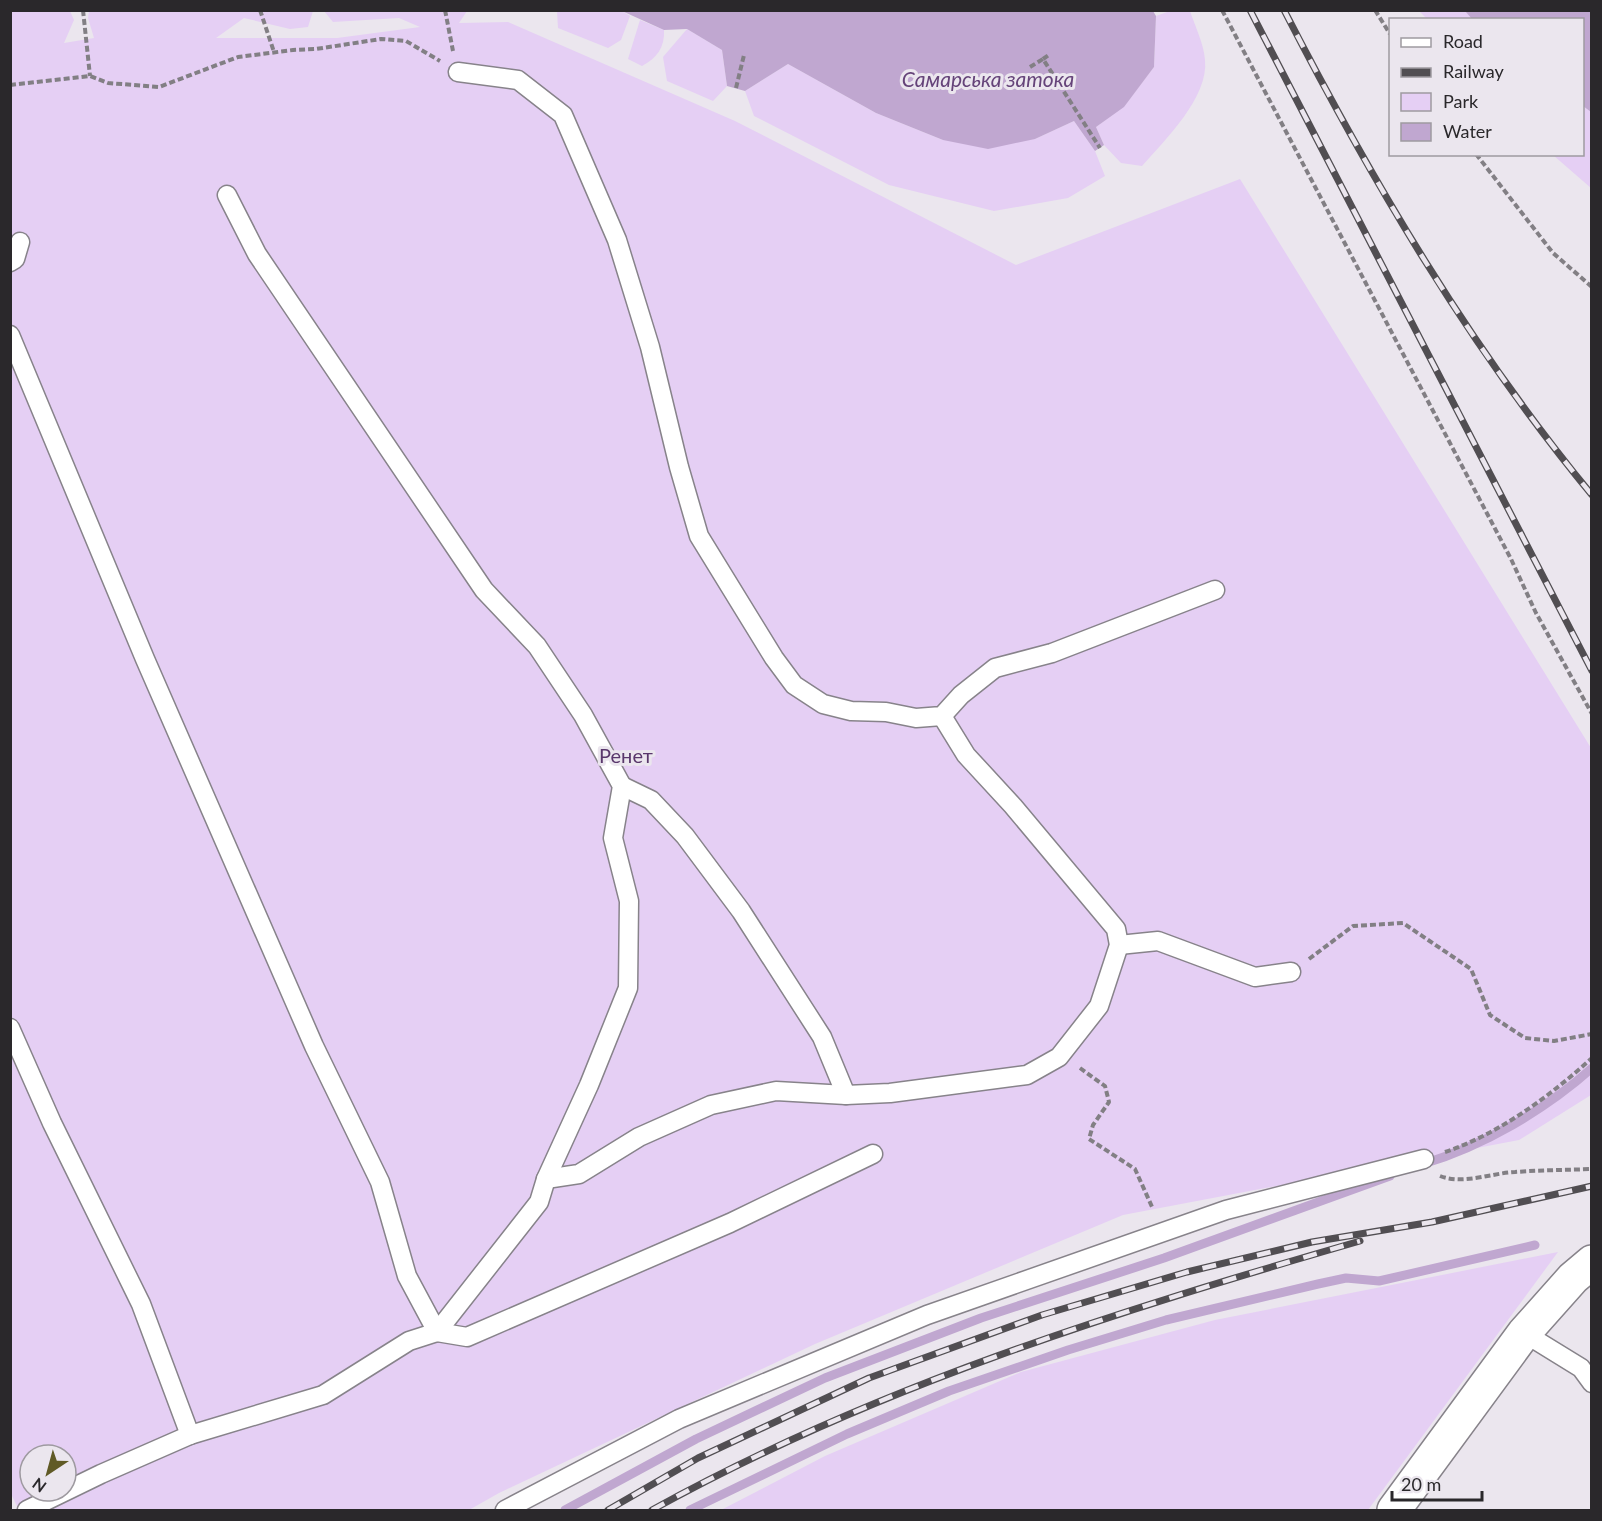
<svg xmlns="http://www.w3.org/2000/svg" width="1602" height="1521" viewBox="0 0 1602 1521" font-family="Lato,sans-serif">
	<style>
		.green { fill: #e5cff4; fill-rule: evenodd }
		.water { fill: #c0a7d0 }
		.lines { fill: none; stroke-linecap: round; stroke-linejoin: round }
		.stream { stroke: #c0a7d0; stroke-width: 9 }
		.lane-casing { stroke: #87838a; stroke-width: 21 }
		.secondary-casing { stroke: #87838a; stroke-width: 36 }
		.path { stroke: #827f84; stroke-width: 4; stroke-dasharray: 6 3; stroke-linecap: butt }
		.lane { stroke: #fff; stroke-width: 18 }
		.secondary { stroke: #fff; stroke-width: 33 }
		.rail-casing { stroke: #514e52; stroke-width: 7 }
		.rail { stroke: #ebe6ee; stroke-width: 4.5; stroke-dasharray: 14; stroke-linecap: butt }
		.labels { text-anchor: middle; stroke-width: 6; stroke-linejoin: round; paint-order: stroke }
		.park-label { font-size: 20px; fill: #59376c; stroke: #ebe6ee }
		.water-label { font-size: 21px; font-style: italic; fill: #654379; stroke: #ebe6ee }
	</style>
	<rect width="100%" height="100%" fill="#ebe6ee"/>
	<!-- green -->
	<g class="green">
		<path d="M11 11H70L74 20 64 43 94 38 88 18 89 11H313L308 27 290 29 244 18 216 38H337L420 27 399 18 333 22 324 11H467L459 23 508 22 735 121 1016 265 1240 179 1591 748V1095L1519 1140 1123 1215 815 1344 499 1493 469 1510H19L11 1494ZM30 1455H66V1491H30Z"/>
		<path d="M557 11H622L630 16 621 40 608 48 558 28Z"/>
		<path d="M1170 11H1190C1195 26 1204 44 1205 60 1209 97 1165 140 1142 166L1121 163 1104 145 1096 127 1124 106 1154 67 1156 16Z"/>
		<path d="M1419 11H1465L1472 19H1427Z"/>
		<path d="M640 20 664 30C665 47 657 58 642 66L628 59Z"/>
		<path d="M687 29 722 50 727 86 713 101 667 81 663 57Z"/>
		<path d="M788 64 876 113 943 140 1035 139 1074 121 1095 151 1105 176 1068 198 994 211 889 185 754 116 745 91Z"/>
		<path d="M1583 106 1591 112V188L1553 155 1582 154Z"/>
		<path d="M1558 1252 1368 1510H721L825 1456 1021 1372 1215 1320Z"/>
	</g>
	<!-- water -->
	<g class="water">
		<path d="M622 11H1153L1156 16 1154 67 1124 107 1096 127 1104 145 1095 151 1074 121 1035 139 988 149 943 140 876 113 788 64 745 91 727 86 722 50 687 29 664 30Z"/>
		<path d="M1465 11H1591V112L1583 106 1582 20 1472 19Z"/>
	</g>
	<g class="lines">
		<!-- stream -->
		<g class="stream">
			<path d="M1423 1164C1483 1146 1545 1110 1592 1068"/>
			<path d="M565 1510 696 1439 825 1378 981 1318 1164 1258 1390 1176"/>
			<path d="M690 1510 847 1434 949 1391 1068 1350 1166 1320 1318 1284 1346 1278 1379 1281 1535 1245"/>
		</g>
		<!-- lane casing -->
		<g class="lane-casing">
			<g id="lane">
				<path d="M458 72 518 80 563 115 617 240 650 347 679 467 699 536 774 658 794 685 823 704 851 711 886 712 916 718 942 716 961 695 995 668 1052 653 1215 590"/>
				<path d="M10 262 15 259 20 242"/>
				<path d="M10 335 145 659 314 1046 380 1182 407 1276 437 1332 467 1337 730 1223 873 1154"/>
				<path d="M622 786 651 800 685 836 741 911 822 1037 846 1095"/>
				<path d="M1119 945 1158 941 1255 977 1291 972"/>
				<path d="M10 1028 52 1123 141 1304 190 1435"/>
				<path d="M546 1179 579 1174 639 1137 711 1105 776 1091 846 1095 890 1093 1027 1075 1059 1057 1099 1006 1119 945 1116 929 1013 806 966 755 942 716"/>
				<path d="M1524 1333 1581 1368 1592 1383"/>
				<path d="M27 1510 101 1474 190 1435 323 1395 409 1341 437 1332 539 1202 546 1179 589 1085 628 988 629 901 613 838 622 786 583 715 537 646 484 590 257 254 227 195"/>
				<path d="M505 1510 679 1419 927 1315 1226 1210 1424 1159"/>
			</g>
		</g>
		<!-- secondary casing -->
		<g class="secondary-casing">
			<path id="secondary" d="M1394 1510 1524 1333 1573 1278 1592 1262"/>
		</g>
		<!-- path -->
		<g class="path">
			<path d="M83 10 90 76"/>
			<path d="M260 10 274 52"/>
			<path d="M445 10 453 51"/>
			<path d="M1222 10 1511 559 1536 613 1592 714"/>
			<path d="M1375 10 1390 34"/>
			<path d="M1043 59 1050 54"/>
			<path d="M1030 67 1043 59 1100 148"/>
			<path d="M10 85 90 76 108 83 159 87 238 57 293 50 316 49 381 39 406 41 440 61"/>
			<path d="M736 88 744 55"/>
			<path d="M1476 154 1553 253 1592 287"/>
			<path d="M1309 959 1353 926 1403 923 1471 969 1490 1015 1525 1038 1554 1041 1592 1034"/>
			<path d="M1080 1068 1105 1086 1109 1102 1093 1125 1089 1139 1135 1169 1153 1209"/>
			<path d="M1445 1152C1499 1134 1550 1096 1592 1058"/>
			<path d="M1440 1176C1463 1185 1492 1173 1515 1172 1541 1170 1566 1170 1592 1169"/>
		</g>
		<!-- lane -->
		<use href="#lane" class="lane"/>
		<!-- secondary -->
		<use href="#secondary" class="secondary"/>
		<!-- rail casing -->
		<g class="rail-casing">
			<g id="rail">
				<path d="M1250 10 1592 671"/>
				<path d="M1284 10C1372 181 1469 346 1592 495"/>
				<path d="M608 1510 698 1458 869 1378 1042 1315 1187 1272 1312 1242 1432 1222 1592 1186"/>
				<path d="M652 1510C876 1386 1115 1312 1360 1241"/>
			</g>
		</g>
		<!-- rail -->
		<use href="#rail" class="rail"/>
	</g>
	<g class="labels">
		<!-- park labels -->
		<g class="park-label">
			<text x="626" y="763">Ренет</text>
		</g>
		<!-- water labels -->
		<g class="water-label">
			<text x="988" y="87">Самарська затока</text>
		</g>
	</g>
	<!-- border -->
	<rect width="1602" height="1521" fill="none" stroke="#2a282b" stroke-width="24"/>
	<!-- legend -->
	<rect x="1389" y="18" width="195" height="138" fill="#ebe6ee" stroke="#9e9aa0" stroke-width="1.5"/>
	<rect x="1401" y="38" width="30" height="9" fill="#ffffff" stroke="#9e9aa0" stroke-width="1.5"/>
	<text x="1443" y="48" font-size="18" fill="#2a282b">Road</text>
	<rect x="1401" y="68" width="30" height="9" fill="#514e52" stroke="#9e9aa0" stroke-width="1.5"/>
	<text x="1443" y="78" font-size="18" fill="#2a282b">Railway</text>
	<rect x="1401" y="93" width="30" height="18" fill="#e5cff4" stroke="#9e9aa0" stroke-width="1.5"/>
	<text x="1443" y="108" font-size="18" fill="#2a282b">Park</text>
	<rect x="1401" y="123" width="30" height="18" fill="#c0a7d0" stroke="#9e9aa0" stroke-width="1.5"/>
	<text x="1443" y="138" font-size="18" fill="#2a282b">Water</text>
	<!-- north arrow -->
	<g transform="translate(48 1473) rotate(216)"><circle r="28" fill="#ebe6ee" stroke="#9e9aa0" stroke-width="1.5"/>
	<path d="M0-4.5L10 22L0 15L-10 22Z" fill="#605a26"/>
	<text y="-9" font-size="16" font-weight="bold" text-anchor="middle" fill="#2a282b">N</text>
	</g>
	<!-- scale -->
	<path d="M1392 1491v9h90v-9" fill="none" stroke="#2a282b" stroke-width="3"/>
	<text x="1401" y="1491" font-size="18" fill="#2a282b" stroke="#ebe6ee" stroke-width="4.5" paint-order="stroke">20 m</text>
</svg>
